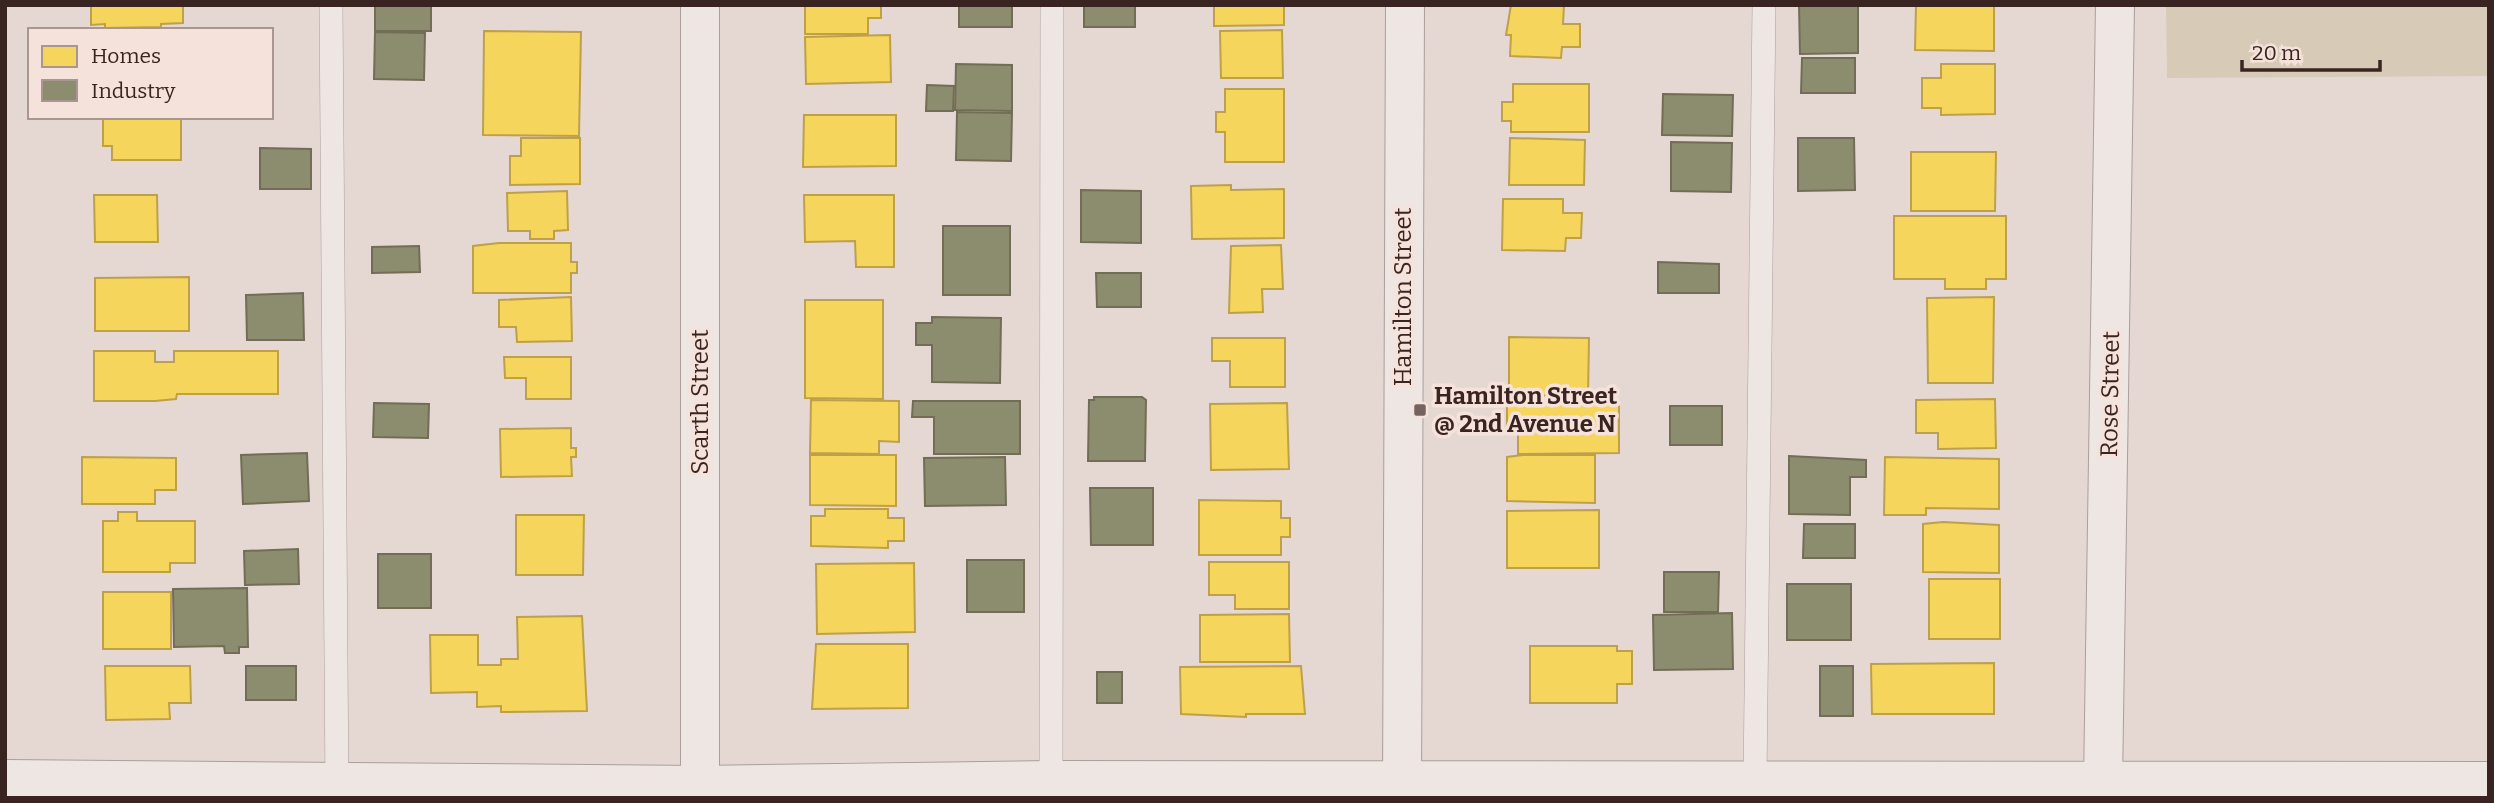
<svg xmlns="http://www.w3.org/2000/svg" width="2494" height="803" viewBox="0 0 2494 803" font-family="Bitter,serif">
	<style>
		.green { fill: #d7cab6 }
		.homes { fill: #f6d55c; stroke: #bea04b; stroke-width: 2 }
		.industry { fill: #8c8c6e; stroke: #736d57; stroke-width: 2 }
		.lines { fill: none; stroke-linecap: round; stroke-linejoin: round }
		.service-casing { stroke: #ab9e9b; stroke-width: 24 }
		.minor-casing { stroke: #ab9e9b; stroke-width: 40 }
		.service { stroke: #eee6e3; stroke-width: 23 }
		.minor { stroke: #eee6e3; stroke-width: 38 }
		.poi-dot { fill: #766360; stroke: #f5e2da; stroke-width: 2.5 }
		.labels { text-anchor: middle; stroke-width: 7; stroke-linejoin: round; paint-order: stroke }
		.street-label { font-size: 24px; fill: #3a2422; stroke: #f5e2da }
		.poi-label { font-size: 24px; font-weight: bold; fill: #3a2422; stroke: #f5e2da; text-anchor: start }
	</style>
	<rect width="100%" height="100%" fill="#e5d8d3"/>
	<!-- green -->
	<path class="green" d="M2166 5H2489V76L2167 78Z"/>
	<!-- homes -->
	<g class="homes">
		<path d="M91 5H183V23L161 24V27L105 28V24L91 25Z"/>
		<path d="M805 5H881V18H868V34H805Z"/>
		<path d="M1214 5H1284V25L1214 26Z"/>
		<path d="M1511 5H1564L1563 24H1580V47H1562L1561 58 1510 56 1511 35H1506Z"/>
		<path d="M1916 5H1994V51L1915 50Z"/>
		<path d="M1282 30 1283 78H1221L1220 31Z"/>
		<path d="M484 31 581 32 579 136 483 135Z"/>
		<path d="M890 35 891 82 806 84 805 37Z"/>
		<path d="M1941 64H1995V114L1941 115V108H1922V78H1941Z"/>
		<path d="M1513 84H1589V132H1511V121H1502V102H1513Z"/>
		<path d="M1225 89H1284V162H1225V132H1216V112H1225Z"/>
		<path d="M804 115H896V166L803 167Z"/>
		<path d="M103 117H181V160H112V146H103Z"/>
		<path d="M521 138H580V184L510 185V156H521Z"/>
		<path d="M1510 138 1585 140 1584 185H1509Z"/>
		<path d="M1911 152H1996L1995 211H1911Z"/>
		<path d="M1231 185V190L1284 189V238L1192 239 1191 186Z"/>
		<path d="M567 191 568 230 554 231V239H530V231H508L507 193Z"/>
		<path d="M94 195H157L158 242H95Z"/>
		<path d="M804 195H894V267H856L855 241 805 242Z"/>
		<path d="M1503 199H1563V213H1582L1581 238H1566L1565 251 1502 250Z"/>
		<path d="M1894 216H2006V279H1986V289H1945V279H1894Z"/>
		<path d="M499 243H571V262H577V273H571V293H473V246Z"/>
		<path d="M1281 245 1283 289H1262L1263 312 1229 313 1231 246Z"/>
		<path d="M189 277V331H95V278Z"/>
		<path d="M571 297 572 341 517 342 516 327H499V300Z"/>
		<path d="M1994 297 1993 383H1928L1927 298Z"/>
		<path d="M805 300H883V399L805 398Z"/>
		<path d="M1509 337 1589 338 1588 396 1509 395Z"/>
		<path d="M1212 338H1285V387H1230V361H1212Z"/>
		<path d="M94 351H155V362H174V351H278V394H177L176 399 155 401H94Z"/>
		<path d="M504 357H571V399H526V378H505Z"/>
		<path d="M1995 399 1996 448 1938 449V433H1916V400Z"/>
		<path d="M811 400 899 401V442L879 441V454L810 453Z"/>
		<path d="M1507 401H1619V453L1518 454V430H1507Z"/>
		<path d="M1287 403 1289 469 1211 470 1210 404Z"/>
		<path d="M571 428V448H576V457H571L572 476 501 477 500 429Z"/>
		<path d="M810 455H896V506L810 505Z"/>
		<path d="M1523 455H1595V503L1507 501V457Z"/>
		<path d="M82 457 176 458V490H155V504H82Z"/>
		<path d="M1885 457 1999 459V509L1926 508V515H1884Z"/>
		<path d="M1199 500 1281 501V518H1290V537H1281V555H1199Z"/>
		<path d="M825 509H888V518H904V541H888V548L811 546V516H825Z"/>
		<path d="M1599 510V568H1507V511Z"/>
		<path d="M118 512H137V521H195V563H170V572H103V521H118Z"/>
		<path d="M516 515H584L583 575H516Z"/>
		<path d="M1943 522 1999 525V573L1923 572V524Z"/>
		<path d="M1209 562H1289V609H1235V595H1209Z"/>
		<path d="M914 563 915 632 817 634 816 564Z"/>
		<rect x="1929" y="579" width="71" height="60"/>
		<rect x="103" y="592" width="68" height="57"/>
		<path d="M1289 614 1290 662H1200V615Z"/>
		<path d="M582 616 587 711 501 712V706L477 707V692L431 693 430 635H478V665H501V659H518L517 617Z"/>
		<path d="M816 644H908V708L812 709Z"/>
		<path d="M1530 646H1617V651H1632V684H1617V703H1530Z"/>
		<path d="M1994 663V714H1872L1871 664Z"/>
		<path d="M105 666H190L191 703H169L170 719 106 720Z"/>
		<path d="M1301 666 1305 714H1246V717L1181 714 1180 667Z"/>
	</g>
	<!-- industry -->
	<g class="industry">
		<rect x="375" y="5" width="56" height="26"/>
		<rect x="959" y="5" width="53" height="22"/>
		<rect x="1084" y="5" width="51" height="22"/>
		<path d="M1799 5H1858V53L1800 54Z"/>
		<path d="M375 32 425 33 424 80 374 79Z"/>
		<path d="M1802 58H1855V93H1801Z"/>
		<path d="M956 64 1012 65V111L955 110Z"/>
		<path d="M927 85 954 86 953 111H926Z"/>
		<path d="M1663 94 1733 95 1732 136 1662 135Z"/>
		<path d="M957 112 1012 113 1011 161 956 160Z"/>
		<path d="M1798 138H1854L1855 190 1798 191Z"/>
		<path d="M1671 142 1732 143 1731 192 1671 191Z"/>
		<path d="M260 148 311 149V189H260Z"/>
		<path d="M1081 190 1141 191V243L1081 242Z"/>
		<rect x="943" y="226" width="67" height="69"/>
		<path d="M419 246 420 272 372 273V247Z"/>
		<path d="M1658 262 1719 264V293H1658Z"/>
		<path d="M1096 273H1141V307H1097Z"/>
		<path d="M303 293 304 340H247L246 295Z"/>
		<path d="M932 317 1001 318 1000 383 932 382V345H916V323H932Z"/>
		<path d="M1094 397H1142L1146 400 1145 461H1088L1089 400H1094Z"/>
		<path d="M913 401H1020V454H934V417H912Z"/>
		<path d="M374 403 429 404 428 438 373 437Z"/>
		<rect x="1670" y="406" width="52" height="39"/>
		<path d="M307 453 309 501 243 504 241 455Z"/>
		<path d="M1789 456 1866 460V477H1850V515L1789 514Z"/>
		<path d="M1005 457 1006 505 925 506 924 458Z"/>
		<path d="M1090 488H1153V545H1091Z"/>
		<path d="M1804 524H1855V558H1803Z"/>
		<path d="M298 549 299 584 245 585 244 551Z"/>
		<rect x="378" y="554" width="53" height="54"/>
		<rect x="967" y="560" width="57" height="52"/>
		<path d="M1664 572H1719L1718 612H1664Z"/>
		<rect x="1787" y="584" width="64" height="56"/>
		<path d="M247 588 248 647H239V653H225L224 646 174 647 173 589Z"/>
		<path d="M1732 613 1733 669 1654 670 1653 615Z"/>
		<rect x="246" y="666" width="50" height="34"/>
		<rect x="1820" y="666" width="33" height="50"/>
		<rect x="1097" y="672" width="25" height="31"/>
	</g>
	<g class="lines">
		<!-- service casing -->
		<g class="service-casing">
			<g id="service">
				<path d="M331 5 337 791"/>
				<path d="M1755 781 1764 5"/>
				<path d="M1051 790 1052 5"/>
			</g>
		</g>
		<!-- minor casing -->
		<g class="minor-casing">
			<g id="minor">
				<path d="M700 5V798"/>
				<path d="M5 779 700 785 1050 780 2489 781"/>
				<path d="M2103 783 2115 5"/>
				<path d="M1402 798 1405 5"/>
			</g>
		</g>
		<!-- service -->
		<use href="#service" class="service"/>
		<!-- minor -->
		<use href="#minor" class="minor"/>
	</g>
	<!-- markers -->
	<rect class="poi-dot" x="1413" y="403" width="14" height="14" rx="3.5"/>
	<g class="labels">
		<!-- street labels -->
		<g class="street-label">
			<text transform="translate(1403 297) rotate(-90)" y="8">Hamilton Street</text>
			<text transform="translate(2110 394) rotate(-89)" y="8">Rose Street</text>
			<text transform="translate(700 402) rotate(-90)" y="8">Scarth Street</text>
		</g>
		<!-- poi labels -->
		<g class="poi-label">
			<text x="1434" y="404">Hamilton Street<tspan x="1434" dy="28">@ 2nd Avenue N</tspan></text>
		</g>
	</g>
	<!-- border -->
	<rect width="2494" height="803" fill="none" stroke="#3a2422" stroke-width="14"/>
	<!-- legend -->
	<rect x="28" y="28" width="245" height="91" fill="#f5e2da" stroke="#aa9690" stroke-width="2"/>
	<rect x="42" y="46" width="35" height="21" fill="#f6d55c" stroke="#aa9690" stroke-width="2"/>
	<text x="91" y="63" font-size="21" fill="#3a2422">Homes</text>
	<rect x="42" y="80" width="35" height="21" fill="#8c8c6e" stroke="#aa9690" stroke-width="2"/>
	<text x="91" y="98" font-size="21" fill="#3a2422">Industry</text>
	<!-- scale -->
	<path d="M2242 60v10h138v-10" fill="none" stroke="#3a2422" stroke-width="3.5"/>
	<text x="2252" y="60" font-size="21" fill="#3a2422" stroke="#f5e2da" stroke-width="5" paint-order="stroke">20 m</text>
</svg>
